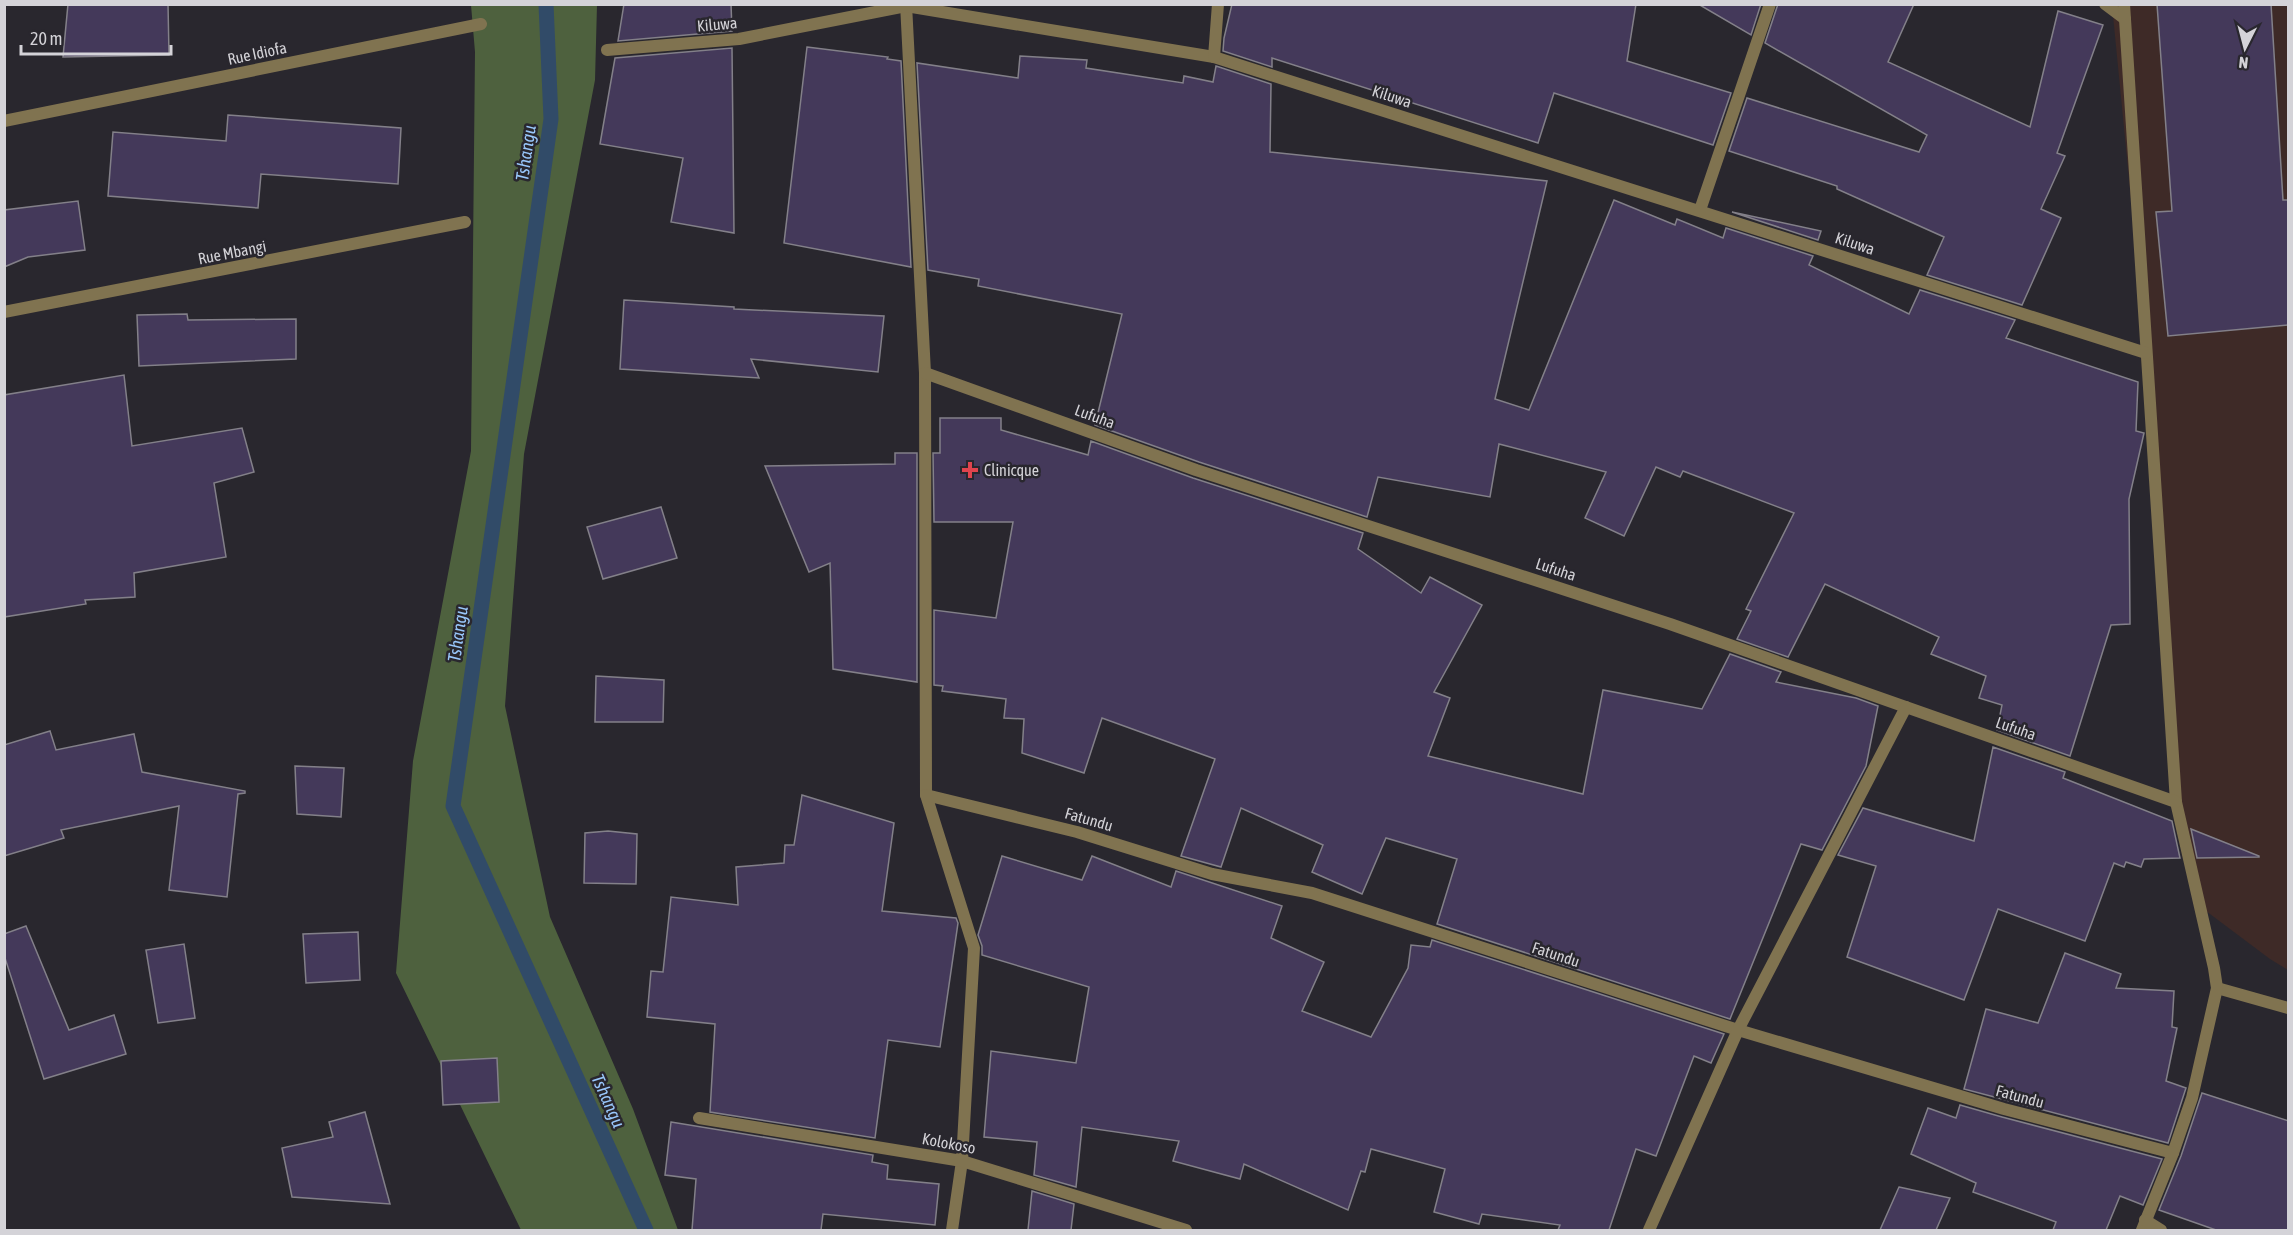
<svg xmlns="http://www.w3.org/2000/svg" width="2293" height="1235" viewBox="0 0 2293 1235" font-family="'Asap Condensed',sans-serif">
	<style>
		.commercial { fill: #3e2a27 }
		.forest { fill: #4e613e }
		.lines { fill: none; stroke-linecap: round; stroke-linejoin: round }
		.stream { stroke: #314b68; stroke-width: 15 }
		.building { fill: #44395a; stroke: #838089; stroke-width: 1.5 }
		.service { stroke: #807350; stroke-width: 12 }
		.minor { stroke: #807350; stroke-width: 12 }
		.health-dot { fill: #e0444e; stroke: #29272e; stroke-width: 2 }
		.labels { text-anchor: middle; stroke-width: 5; stroke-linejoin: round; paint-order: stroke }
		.street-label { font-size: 16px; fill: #d4d3d8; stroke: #29272e }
		.poi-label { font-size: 16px; fill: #d4d3d8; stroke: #29272e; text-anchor: start }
		.water-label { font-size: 18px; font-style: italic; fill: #99c7fb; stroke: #29272e }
	</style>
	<rect width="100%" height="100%" fill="#29272e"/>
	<!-- commercial -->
	<path class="commercial" d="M2112 5H2288V970L2270 959 2202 908 2177 797 2146 353Z"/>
	<!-- forest -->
	<path class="forest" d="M471 5H597L595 80 524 454 505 706 550 917 633 1109 678 1230H521L396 973 413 761 471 451 475 52Z"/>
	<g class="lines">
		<!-- stream -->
		<path class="stream" d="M546 4 551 119 453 806 646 1230"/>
	</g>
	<!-- building -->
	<g class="building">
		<path d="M68 4H168L169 55 63 57Z"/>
		<path d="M624 4H731L732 31 618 41Z"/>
		<path d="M1232 4H1636L1627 61 1731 93 1713 145 1554 93 1538 143 1272 58V67L1223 51 1224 38Z"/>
		<path d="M1698 4H1761L1751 35Z"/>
		<path d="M1778 4H1914L1888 62 2030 127 2058 11 2103 25 2057 153 2065 156 2041 209 2061 218 2022 305 1927 275 1944 237 1837 189V186L1729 151 1747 98 1919 152 1927 135 1765 43Z"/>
		<path d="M2157 4H2271L2283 200H2289V325L2168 336 2156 212 2172 211Z"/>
		<path d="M807 47 888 57 887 59 901 61 911 267 784 243Z"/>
		<path d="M732 48 734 233 671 222 683 158 600 144 615 58Z"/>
		<path d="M1020 56 1087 60 1086 68 1183 83 1184 76 1213 82 1216 66 1271 84 1270 152 1547 181 1495 399 1529 410 1614 200 1675 225 1677 219 1723 238 1726 228 1813 256 1809 265 1909 314 1920 290 2015 320 2006 338 2138 382 2136 431 2144 433 2129 499 2130 624 2111 625 2070 756 1997 730 2002 705 1979 698 1986 676 1931 654 1939 637 1825 584 1788 657 1737 639 1751 611 1746 609 1794 513 1683 471 1680 477 1656 467 1624 536 1585 518 1606 472 1499 444 1490 497 1378 477 1367 517 1199 462 1095 425 1122 314 978 286 979 279 928 270 917 63 1018 78Z"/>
		<path d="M228 115 401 128 398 184 261 174 258 208 108 196 113 132 226 141Z"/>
		<path d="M78 201 85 250 28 257 4 267V210Z"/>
		<path d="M1732 212 1821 231 1818 240Z"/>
		<path d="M624 300 734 307V309L884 316 878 372 751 359 759 378 620 369Z"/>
		<path d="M187 314 188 320 296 319V359L139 366 137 315Z"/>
		<path d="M124 375 132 446 242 428 254 472 214 483 226 557 134 573 135 597 85 600 86 604 4 617V395Z"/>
		<path d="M940 418H1001V430L1088 455 1091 441 1193 478 1363 533 1358 549 1421 593 1430 577 1482 605 1434 692 1450 698 1428 756 1583 794 1603 690 1702 709 1730 654 1781 672 1776 682 1856 698 1878 706 1866 766 1822 850 1801 844 1730 1019 1437 924 1457 859 1386 838 1362 894 1312 872 1323 845 1241 808 1221 867 1181 856 1215 759 1102 718 1084 773 1022 753 1024 719 1004 718 1006 699 942 691 943 686 934 685V610L996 618 1013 522H934L933 453H940Z"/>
		<path d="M895 453H917V682L833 669 830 563 809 572 765 466 895 464Z"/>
		<path d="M661 507 677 558 603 579 587 527Z"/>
		<path d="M596 676 664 680 663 722H595Z"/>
		<path d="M50 731 56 750 134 734 142 772 245 791V793L238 794 227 897 169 890 179 806 61 830 64 838 4 856V745Z"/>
		<path d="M1993 747 2065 772 2063 778 2172 821 2180 858 2144 859 2141 867 2126 862 2124 867 2114 863 2085 941 1998 909 1964 1000 1847 957 1876 866 1838 855 1863 808 1974 841Z"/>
		<path d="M295 766 344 768 341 817 297 814Z"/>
		<path d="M802 795 894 823 882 911 956 918 958 923 940 1047 888 1040 875 1138 710 1112 715 1024 647 1017 651 971 663 972 671 897 738 905 736 867 784 863 785 845H794Z"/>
		<path d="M2191 829 2259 856V857L2197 858Z"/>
		<path d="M608 831 637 834 636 884 584 883 585 833Z"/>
		<path d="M1002 856 1082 880 1092 856 1171 887 1176 871 1282 906 1271 938 1324 962 1302 1011 1371 1037 1408 968 1411 945 1430 947 1432 940 1724 1034 1711 1063 1694 1056 1656 1156 1636 1149 1609 1230H1558L1560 1225 1482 1214 1479 1224 1434 1212 1445 1169 1371 1149 1365 1172 1361 1171 1348 1210 1244 1164 1240 1179 1173 1161 1179 1141 1082 1127 1076 1187 1034 1175 1037 1142 984 1137 991 1051 1076 1063 1089 987 982 955V946L978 935Z"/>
		<path d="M26 926 69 1030 114 1015 126 1054 44 1079 4 955V934Z"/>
		<path d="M358 932 360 980 306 983 303 934Z"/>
		<path d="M184 944 195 1018 158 1023 146 950Z"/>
		<path d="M2065 953 2121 974 2116 988 2174 991 2172 1027 2177 1028 2166 1081 2186 1088 2168 1143 1964 1089 1986 1009 2038 1023Z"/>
		<path d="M497 1058 499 1102 443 1105 441 1061Z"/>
		<path d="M2202 1093 2289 1121V1230H2216L2159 1210 2181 1156Z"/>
		<path d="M1960 1105 2002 1117 2162 1159 2143 1205 2120 1196 2106 1230H2053L2056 1222 1973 1192 1976 1183 1911 1154 1928 1108 1956 1118Z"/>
		<path d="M365 1112 390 1204 292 1197 282 1148 333 1137 329 1122Z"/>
		<path d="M671 1122 873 1155 872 1162 888 1165 887 1179 939 1184 935 1225 823 1214 821 1230H692L696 1179 665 1175Z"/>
		<path d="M1899 1187 1950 1198 1936 1230H1880Z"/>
		<path d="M1032 1191 1074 1204 1071 1230H1028Z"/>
	</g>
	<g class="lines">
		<!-- service -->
		<path class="service" d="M2217 988 2288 1008"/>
		<!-- minor -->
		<g class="minor">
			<path d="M906 4 925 373 926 795 974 948 962 1161 952 1230"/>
			<path d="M2105 4 2125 19"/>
			<path d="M2124 4 2176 802 2214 968 2217 988 2192 1098 2173 1153 2142 1230"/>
			<path d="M607 50 739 39 906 6 1214 57 2146 353"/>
			<path d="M1214 57 1218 4"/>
			<path d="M4 121 481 24"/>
			<path d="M1700 210 1770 4"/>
			<path d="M4 312 465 222"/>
			<path d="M925 373 1196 470 1670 624 2176 802"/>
			<path d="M926 795 1077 832 1212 874 1312 893 1738 1030 2004 1109 2173 1153"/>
			<path d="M699 1118 962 1161 1186 1230"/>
			<path d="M2145 1220 2161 1230"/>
			<path d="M1649 1230 1738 1030 1906 707"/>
		</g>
	</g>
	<!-- markers -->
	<path class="health-dot" d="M967 461h6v6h6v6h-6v6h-6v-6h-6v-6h6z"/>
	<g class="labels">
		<!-- street labels -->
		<g class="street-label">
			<text transform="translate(717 24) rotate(-5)" y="6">Kiluwa</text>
			<text transform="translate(257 53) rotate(-12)" y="6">Rue Idiofa</text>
			<text transform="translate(1392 96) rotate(18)" y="6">Kiluwa</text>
			<text transform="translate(1855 243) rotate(18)" y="6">Kiluwa</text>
			<text transform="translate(232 252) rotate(-11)" y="6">Rue Mbangi</text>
			<text transform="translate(1095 416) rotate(20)" y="6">Lufuha</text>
			<text transform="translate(1556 569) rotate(18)" y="6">Lufuha</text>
			<text transform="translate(2016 728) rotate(19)" y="6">Lufuha</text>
			<text transform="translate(1089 819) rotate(16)" y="6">Fatundu</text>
			<text transform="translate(1556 954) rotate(18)" y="6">Fatundu</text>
			<text transform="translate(2020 1096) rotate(15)" y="6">Fatundu</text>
			<text transform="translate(949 1143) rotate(11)" y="6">Kolokoso</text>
		</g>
		<!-- poi labels -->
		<g class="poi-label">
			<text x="984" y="476">Clinicque</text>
		</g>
		<!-- water labels -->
		<g class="water-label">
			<text transform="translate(526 153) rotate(-82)" y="6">Tshangu</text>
			<text transform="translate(458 634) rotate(-82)" y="6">Tshangu</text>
			<text transform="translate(608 1101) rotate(66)" y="6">Tshangu</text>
		</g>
	</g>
	<!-- border -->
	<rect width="2293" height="1235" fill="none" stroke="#d4d3d8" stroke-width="12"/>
	<!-- north arrow -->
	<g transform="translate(2245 48) rotate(186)" stroke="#29272e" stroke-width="4.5" paint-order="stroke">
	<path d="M0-4.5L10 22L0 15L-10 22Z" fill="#d4d3d8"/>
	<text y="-9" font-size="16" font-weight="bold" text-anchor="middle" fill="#d4d3d8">N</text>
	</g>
	<!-- scale -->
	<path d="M21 45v9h150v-9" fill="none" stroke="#d4d3d8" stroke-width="3"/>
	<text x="30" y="45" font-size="18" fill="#d4d3d8" stroke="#29272e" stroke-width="4.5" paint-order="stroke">20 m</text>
</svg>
